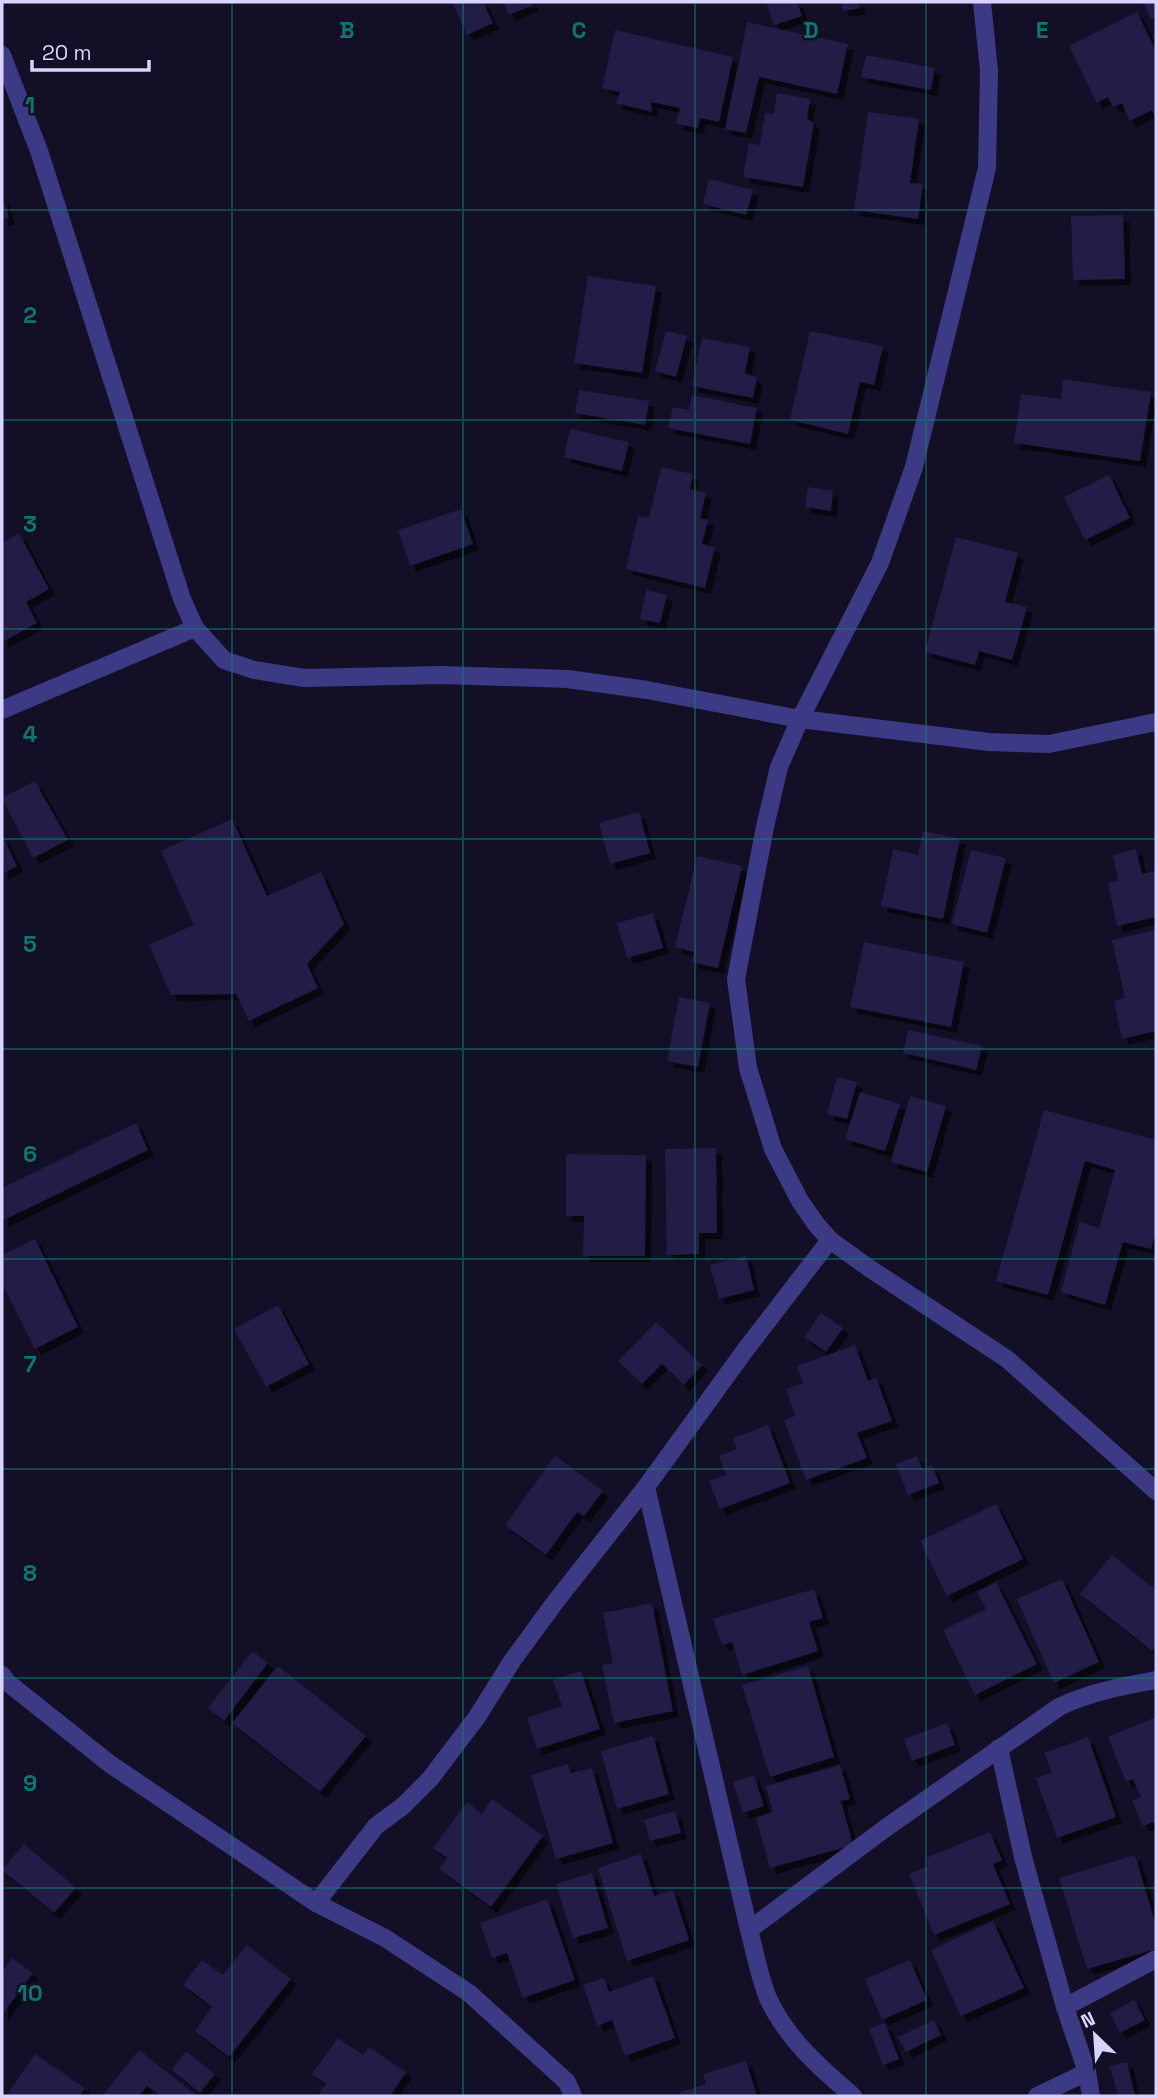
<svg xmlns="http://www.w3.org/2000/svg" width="1158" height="2098" viewBox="0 0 1158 2098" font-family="'Space Grotesk',sans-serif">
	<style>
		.building { fill: #241b47; filter: url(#shadow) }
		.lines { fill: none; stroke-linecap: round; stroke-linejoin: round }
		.minor { stroke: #3d3a85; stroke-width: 18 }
		.grid { fill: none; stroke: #0f766e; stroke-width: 2; stroke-opacity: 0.55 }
		.grid-label { font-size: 23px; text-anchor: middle; font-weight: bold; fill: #0f766e; stroke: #130f26; stroke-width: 5; stroke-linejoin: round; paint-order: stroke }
	</style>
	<defs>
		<filter id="shadow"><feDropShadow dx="6" dy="6" stdDeviation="0" flood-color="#0009"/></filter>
	</defs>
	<rect width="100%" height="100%" fill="#130f26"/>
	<!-- building -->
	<g class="building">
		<path d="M452 2H483L493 23 467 35Z"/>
		<path d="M503 2H531L533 5 509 15Z"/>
		<path d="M766 2H797L802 16 774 25Z"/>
		<path d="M841 2H858L860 8 843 11Z"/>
		<path d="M1143 2H1156V17L1151 19Z"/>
		<path d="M1137 12 1156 51V119L1152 110 1130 121 1122 103 1113 107 1108 97 1097 103 1069 46Z"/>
		<path d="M747 22 848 44 837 94 759 77 746 133 725 129Z"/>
		<path d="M615 30 733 57 719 122 700 118 698 128 676 124 680 108 651 102 652 112 616 103 620 92 602 88Z"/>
		<path d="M866 55 935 68 931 90 861 77Z"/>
		<path d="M777 93 810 99 807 118 814 123 803 187 743 177 749 143 760 145 765 113 774 114Z"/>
		<path d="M868 112 919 119 910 183 923 184 918 219 854 210Z"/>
		<path d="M709 179 753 190 746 215 703 204Z"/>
		<path d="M2 196 9 218 2 220Z"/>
		<path d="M1123 215 1125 279 1073 280 1071 216Z"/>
		<path d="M588 276 656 286 642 373 574 363Z"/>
		<path d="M666 331 687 336 676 377 655 371Z"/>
		<path d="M810 331 883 346 874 385 860 382 848 434 790 420Z"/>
		<path d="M702 338 750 347 745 373 757 378 753 398 692 386Z"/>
		<path d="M1063 379 1151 392 1140 461 1014 443 1021 394 1061 399Z"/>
		<path d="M579 390 649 401 645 425 575 413Z"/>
		<path d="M692 395 757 408 750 444 668 428 673 407 689 410Z"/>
		<path d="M570 429 629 442 622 471 564 457Z"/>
		<path d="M661 467 693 474 690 489 706 493 700 518 708 520 702 544 715 547 705 588 626 569 638 516 649 518Z"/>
		<path d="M1109 475 1130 518 1085 540 1064 497Z"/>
		<path d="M808 487 833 491 831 511 805 507Z"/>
		<path d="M461 509 473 544 410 566 398 530Z"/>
		<path d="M19 533 49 589 26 602 37 623 2 642V543Z"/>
		<path d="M956 537 1018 553 1005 602 1027 607 1012 660 979 651 975 665 925 652Z"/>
		<path d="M646 590 667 595 660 623 640 619Z"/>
		<path d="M35 781 68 840 33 858 2 798Z"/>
		<path d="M639 812 650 853 610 864 599 823Z"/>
		<path d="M232 819 267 896 321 872 344 924 307 964 318 988 249 1021 236 994 171 995 149 945 194 925 161 851Z"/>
		<path d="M923 831 960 839 943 919 881 906 893 849 918 855Z"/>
		<path d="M2 835 17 866 2 874Z"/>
		<path d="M1136 849 1142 874 1156 871V917L1117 926 1108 883 1118 881 1113 855Z"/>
		<path d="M971 850 1006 858 987 933 952 924Z"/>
		<path d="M697 856 742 866 718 968 692 962 694 952 675 947Z"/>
		<path d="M653 913 663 948 627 958 617 923Z"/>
		<path d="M1156 930V1031L1122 1039 1114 1001 1125 998 1112 940Z"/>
		<path d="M864 942 964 962 951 1027 850 1007Z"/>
		<path d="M679 997 710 1003 698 1067 667 1061Z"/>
		<path d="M908 1030 982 1046 976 1070 903 1053Z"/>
		<path d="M837 1077 857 1082 847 1119 827 1114Z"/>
		<path d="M860 1092 900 1104 885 1151 845 1139Z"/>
		<path d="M910 1096 946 1106 927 1172 891 1162Z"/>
		<path d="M1044 1110 1156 1140V1230L1151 1249 1123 1242 1105 1305 1061 1292 1080 1222 1099 1228 1115 1170 1085 1161 1048 1295 996 1281Z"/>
		<path d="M136 1123 148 1150 2 1221V1188Z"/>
		<path d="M716 1148 717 1233H699V1254L667 1255 665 1149Z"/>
		<path d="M566 1154 646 1155 645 1256H583L584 1216H566Z"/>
		<path d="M35 1239 78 1327 35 1349 5 1289 2 1291V1255Z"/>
		<path d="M746 1256 754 1290 719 1299 710 1265Z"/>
		<path d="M278 1305 309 1364 266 1387 234 1329Z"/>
		<path d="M821 1313 843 1328 826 1352 804 1337Z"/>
		<path d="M656 1322 702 1365 684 1385 662 1364 642 1384 618 1361Z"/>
		<path d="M855 1345 868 1381 876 1378 892 1421 857 1433 867 1458 806 1480 784 1420 795 1416 786 1389 803 1383 797 1366Z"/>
		<path d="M768 1425 790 1483 720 1509 709 1481 726 1475 719 1456 737 1449 733 1438Z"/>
		<path d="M555 1456 603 1491 584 1516 577 1512 546 1555 505 1525Z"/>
		<path d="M917 1456 922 1469 932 1465 939 1483 908 1495 896 1464Z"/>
		<path d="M996 1504 1023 1559 947 1596 920 1541Z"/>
		<path d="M1112 1555 1156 1590V1646L1152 1651 1080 1594Z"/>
		<path d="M1062 1579 1099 1662 1054 1683 1017 1599Z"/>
		<path d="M996 1582 1037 1664 975 1695 943 1630 986 1609 977 1592Z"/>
		<path d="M814 1589 823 1618 809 1622 818 1651 742 1675 732 1642 722 1645 713 1619Z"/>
		<path d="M652 1603 673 1711 614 1723 602 1665 613 1663 603 1613Z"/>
		<path d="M252 1651 268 1663 224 1721 208 1708Z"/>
		<path d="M278 1666 366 1736 320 1792 232 1723Z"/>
		<path d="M808 1666 834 1757 770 1777 742 1685Z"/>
		<path d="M581 1671 600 1729 537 1749 527 1718 562 1706 553 1680Z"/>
		<path d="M1156 1717V1821L1143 1826 1132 1801 1141 1797 1133 1779 1126 1782 1108 1737Z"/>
		<path d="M947 1723 955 1745 912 1761 904 1739Z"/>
		<path d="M653 1736 669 1794 617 1809 601 1751Z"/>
		<path d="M1088 1737 1116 1817 1057 1838 1036 1778 1052 1773 1044 1753Z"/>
		<path d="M568 1764 571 1773 592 1768 613 1843 556 1859 531 1775Z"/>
		<path d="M840 1765 850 1799 841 1801 853 1845 770 1868 756 1818 773 1812 766 1786Z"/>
		<path d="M754 1775 764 1806 743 1813 733 1782Z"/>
		<path d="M492 1799 543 1836 491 1907 439 1869 447 1858 433 1848 467 1802 482 1814Z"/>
		<path d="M675 1811 681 1833 650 1841 644 1820Z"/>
		<path d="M990 1832 1002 1860 993 1864 1010 1904 934 1935 909 1874 929 1866 926 1858Z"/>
		<path d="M24 1844 76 1888 54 1913 2 1870Z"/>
		<path d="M641 1854 654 1896 673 1890 689 1940 627 1961 598 1868Z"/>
		<path d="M1135 1855 1156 1926V1949L1087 1969 1059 1878Z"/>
		<path d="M592 1873 608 1928 573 1938 556 1884Z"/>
		<path d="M547 1899 575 1980 523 1998 507 1953 492 1958 480 1923Z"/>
		<path d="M993 1921 1024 1988 961 2016 931 1950Z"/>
		<path d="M247 1945 291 1979 229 2057 195 2031 212 2007 183 1985 202 1960 223 1975Z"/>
		<path d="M12 1958 33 1973 2 2015V1971Z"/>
		<path d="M910 1960 927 2000 882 2020 865 1979Z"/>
		<path d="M653 1976 675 2038 625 2056 612 2020 597 2026 583 1985 604 1978 609 1992Z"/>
		<path d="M1134 2000 1145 2020 1120 2033 1110 2013Z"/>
		<path d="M934 2020 941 2035 906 2052 898 2037Z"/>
		<path d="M885 2023 899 2059 883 2065 869 2029Z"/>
		<path d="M338 2038 363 2055 369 2047 406 2072 390 2096H317L326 2084 312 2074Z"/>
		<path d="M139 2050 197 2096H160L147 2086 139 2096H102Z"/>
		<path d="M186 2051 215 2074 200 2093 172 2070Z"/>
		<path d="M35 2054 85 2088 79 2096H6Z"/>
		<path d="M746 2061 757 2096H681L680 2092 706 2084 703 2074Z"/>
		<path d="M1127 2062 1135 2096H1118L1110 2066Z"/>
	</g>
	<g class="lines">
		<!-- minor -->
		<g class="minor">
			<path d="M982 2 989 71 987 168 914 467 880 563 800 719 779 767 765 827 736 979 748 1068 773 1149 800 1201 816 1224 830 1240 869 1268 1007 1359 1156 1491"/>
			<path d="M2 55 39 151 182 599 195 628 224 660 254 670 304 678 442 675 568 679 647 690 800 719 989 742 1049 744 1156 722"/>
			<path d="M2 710 195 628"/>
			<path d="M646 1487 749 1930C755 1952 759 1976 768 1998 786 2038 820 2068 853 2096"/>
			<path d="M2 1675 7 1682 110 1764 316 1903 376 1826 403 1806 430 1779 477 1717 512 1661 556 1601 646 1487 746 1349 830 1240"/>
			<path d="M999 1748 1023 1857 1065 2007 1087 2072 1091 2096"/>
			<path d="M316 1903 385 1938 469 1993 567 2082 573 2096"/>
			<path d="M749 1930 887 1827 1059 1707C1090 1692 1123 1686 1156 1680"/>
			<path d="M1065 2007 1156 1959"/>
			<path d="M1037 2096 1087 2072"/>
		</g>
	</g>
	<!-- grid -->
	<path class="grid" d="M232 2V2096M463 2V2096M695 2V2096M926 2V2096M2 210H1156M2 420H1156M2 629H1156M2 839H1156M2 1049H1156M2 1259H1156M2 1469H1156M2 1678H1156M2 1888H1156"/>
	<g class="grid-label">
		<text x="347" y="38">B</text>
		<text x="579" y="38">C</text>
		<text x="811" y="38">D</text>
		<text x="1042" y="38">E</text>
		<text x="30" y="113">1</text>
		<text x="30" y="323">2</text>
		<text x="30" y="532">3</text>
		<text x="30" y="742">4</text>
		<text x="30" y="952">5</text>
		<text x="30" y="1162">6</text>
		<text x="30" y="1372">7</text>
		<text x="30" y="1581">8</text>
		<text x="30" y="1791">9</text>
		<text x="30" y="2001">10</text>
	</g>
	<!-- border -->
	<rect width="1158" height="2098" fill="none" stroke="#d9d4ff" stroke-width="7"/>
	<!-- north arrow -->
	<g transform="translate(1095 2035) rotate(335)" stroke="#130f26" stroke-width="5" paint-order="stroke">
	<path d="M0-5L12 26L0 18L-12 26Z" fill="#d9d4ff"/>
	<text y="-10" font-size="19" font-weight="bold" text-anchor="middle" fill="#d9d4ff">N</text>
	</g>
	<!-- scale -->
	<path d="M32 60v10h117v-10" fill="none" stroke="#d9d4ff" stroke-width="3.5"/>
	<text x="42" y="60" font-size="21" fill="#d9d4ff" stroke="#130f26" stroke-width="5" paint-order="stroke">20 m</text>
</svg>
